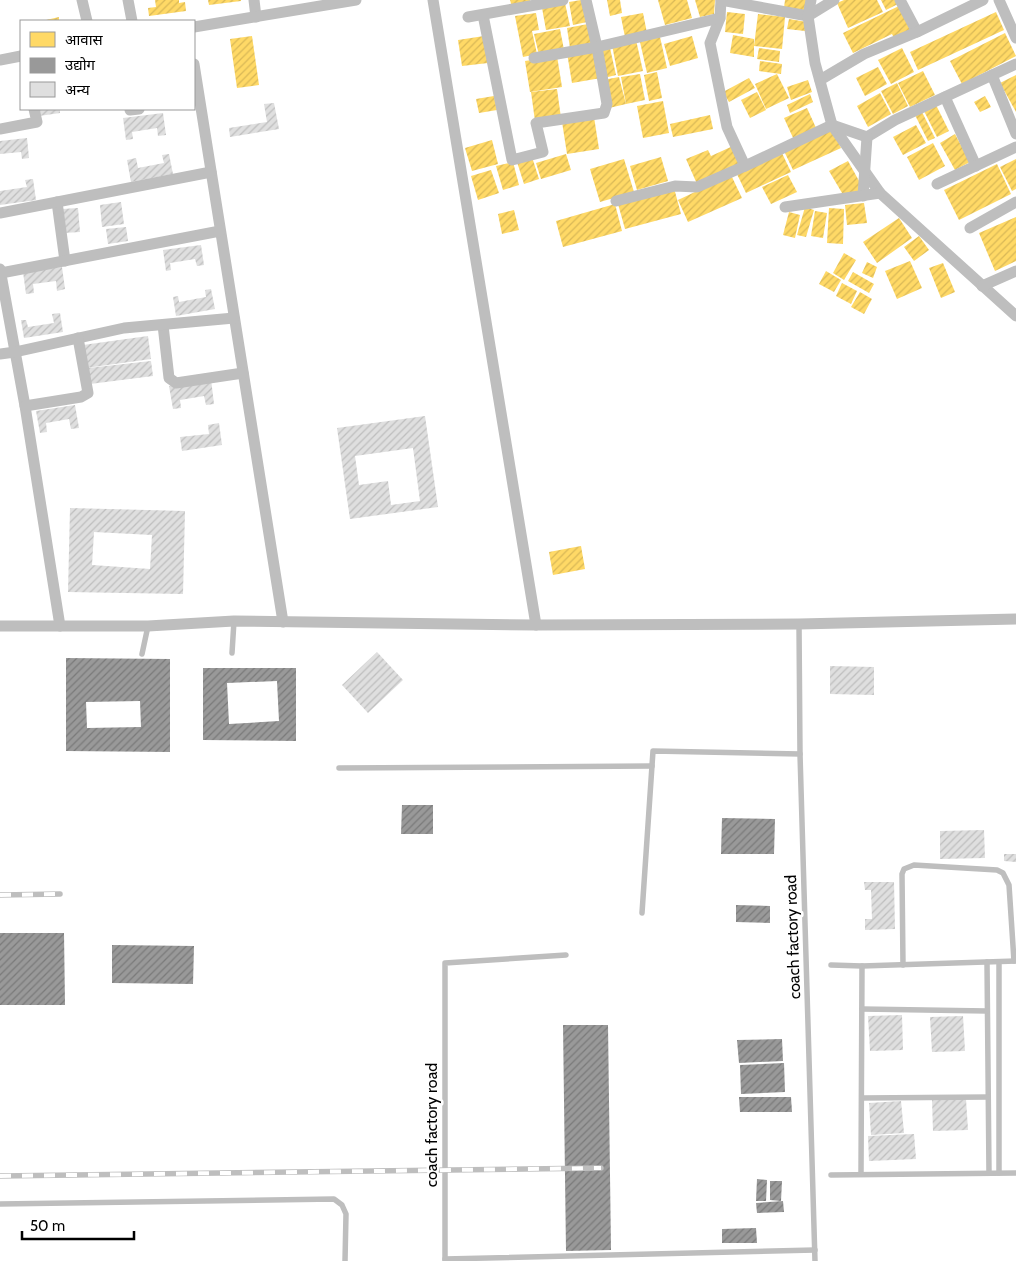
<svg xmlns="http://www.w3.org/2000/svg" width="1016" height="1261" viewBox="0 0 1016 1261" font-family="Cabin,'Noto Sans Devanagari',sans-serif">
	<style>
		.homes { fill: url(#homes-hatch) }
		.industry { fill: url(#industry-hatch); fill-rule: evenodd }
		.building { fill: url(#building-hatch); fill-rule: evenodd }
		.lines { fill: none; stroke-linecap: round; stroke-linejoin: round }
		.service { stroke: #bebebe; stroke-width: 5.5 }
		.minor { stroke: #bebebe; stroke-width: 11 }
		.rail-casing { stroke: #bebebe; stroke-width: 5.5 }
		.rail { stroke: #fff; stroke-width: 4; stroke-dasharray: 11; stroke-linecap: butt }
		.labels { text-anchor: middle; stroke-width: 5; stroke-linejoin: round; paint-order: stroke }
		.street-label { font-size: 16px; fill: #000; stroke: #fff }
	</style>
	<defs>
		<pattern id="homes-hatch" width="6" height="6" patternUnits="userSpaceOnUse" patternTransform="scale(1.25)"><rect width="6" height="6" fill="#ffd966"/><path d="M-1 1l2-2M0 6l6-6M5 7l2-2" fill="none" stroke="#d9b857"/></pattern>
		<pattern id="industry-hatch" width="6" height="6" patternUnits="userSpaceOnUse" patternTransform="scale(1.25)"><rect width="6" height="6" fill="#999"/><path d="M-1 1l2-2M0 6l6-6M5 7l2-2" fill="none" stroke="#7a7a7a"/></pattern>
		<pattern id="building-hatch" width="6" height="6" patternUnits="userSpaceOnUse" patternTransform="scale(1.25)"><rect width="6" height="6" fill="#dfdfdf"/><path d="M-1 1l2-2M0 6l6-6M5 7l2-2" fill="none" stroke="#bebebe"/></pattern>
	</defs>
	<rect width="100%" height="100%" fill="#fff"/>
	<!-- homes -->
	<g class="homes">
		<path d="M155 0H179V3L185 2 186 11 149 16 148 8 156 7Z"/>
		<path d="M208 0H241V1L209 5Z"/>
		<path d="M510 0H530L531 4 512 7Z"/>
		<path d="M581 0 587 22 573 25 569 2Z"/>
		<path d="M607 0H620L622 13 610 16Z"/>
		<path d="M658 0H687L692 18 665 25Z"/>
		<path d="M695 0H715L714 14 700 17Z"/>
		<path d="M785 0H806L804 11 784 8Z"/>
		<path d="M844 0H877L883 12 848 28 837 3Z"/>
		<path d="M881 0H899L900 3 886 10Z"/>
		<path d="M565 3 570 26 546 30 542 8Z"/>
		<path d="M901 5 913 28 894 38 892 34 853 53 843 33Z"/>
		<path d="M727 12 745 14 743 34 725 32Z"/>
		<path d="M996 12 1004 30 918 70 910 52Z"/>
		<path d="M536 13 539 30 532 31 537 54 523 57 515 16Z"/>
		<path d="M643 13 647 33 625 37 621 17Z"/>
		<path d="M758 14 785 17 782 49 754 46Z"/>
		<path d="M59 17V21H47L46 20Z"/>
		<path d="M789 19 807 22 805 31 787 29Z"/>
		<path d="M588 24 592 43 570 48 567 28Z"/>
		<path d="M560 29 564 50 539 55 534 34Z"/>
		<path d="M1005 33 1016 56 962 84 950 61Z"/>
		<path d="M733 35 754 39V57L730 53Z"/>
		<path d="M252 36 259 85 237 88 230 39Z"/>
		<path d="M484 36 488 63 462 66 458 40Z"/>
		<path d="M692 36 698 58 670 66 664 44Z"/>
		<path d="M660 37 667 68 647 73 640 42Z"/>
		<path d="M636 40 643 71 618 76 612 45Z"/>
		<path d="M596 48 601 78 572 83 567 53Z"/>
		<path d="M610 48 616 75 604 78 598 50Z"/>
		<path d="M759 48 780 51 779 62 757 59Z"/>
		<path d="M902 48 914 72 891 84 878 60Z"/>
		<path d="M557 56 562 87 530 92 525 61Z"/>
		<path d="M760 61 782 64 781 74 759 71Z"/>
		<path d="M878 67 887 84 865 96 856 78Z"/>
		<path d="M923 71 935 95 910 107 898 83Z"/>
		<path d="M657 72 662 98 649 101 644 75Z"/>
		<path d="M640 74 645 100 626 104 621 77Z"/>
		<path d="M777 74 789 98 766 109 755 84Z"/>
		<path d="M1016 75V112L1000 83Z"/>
		<path d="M619 77 626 104 609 108 603 80Z"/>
		<path d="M749 78 755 88 729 102 723 92Z"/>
		<path d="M808 80 812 92 791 100 787 87Z"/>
		<path d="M897 83 908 106 893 114 881 91Z"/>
		<path d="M557 89 561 118 535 121 531 92Z"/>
		<path d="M757 92 766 110 750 118 741 100Z"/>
		<path d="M880 93 891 114 868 127 857 106Z"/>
		<path d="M810 94 813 102 790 113 787 105Z"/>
		<path d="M494 96 497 110 479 113 476 99Z"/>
		<path d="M985 96 991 107 980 112 974 102Z"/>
		<path d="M663 101 669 133 643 138 637 106Z"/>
		<path d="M936 105 949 131 937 137 924 111Z"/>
		<path d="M807 108 817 130 794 140 784 118Z"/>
		<path d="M922 112 935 138 928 141 915 115Z"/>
		<path d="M710 115 713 129 673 137 670 124Z"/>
		<path d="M594 117 599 149 567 154 562 122Z"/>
		<path d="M916 125 926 143 903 155 893 137Z"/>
		<path d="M832 128 841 148 793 170 784 151Z"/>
		<path d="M955 134 970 162 955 170 940 143Z"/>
		<path d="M492 140 498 164 472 171 465 148Z"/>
		<path d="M933 143 945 166 919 180 907 157Z"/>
		<path d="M733 146 741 164 697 184 686 159 708 150 711 156Z"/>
		<path d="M781 151 791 172 746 193 736 172Z"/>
		<path d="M566 154 571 170 541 179 536 163Z"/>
		<path d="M532 157 539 179 524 184 517 162Z"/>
		<path d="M661 157 668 181 637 190 630 166Z"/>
		<path d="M624 159 634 192 600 202 590 169Z"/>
		<path d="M1016 159V189L1012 191 1000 167Z"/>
		<path d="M848 161 863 188 845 198 829 171Z"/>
		<path d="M513 162 519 185 503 190 496 166Z"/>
		<path d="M997 164 1011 194 959 220 944 190Z"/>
		<path d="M491 170 499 193 478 200 471 176Z"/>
		<path d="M731 175 742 198 688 222 678 200Z"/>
		<path d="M788 175 797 192 771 204 762 187Z"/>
		<path d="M674 188 681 214 625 229 618 204Z"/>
		<path d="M864 203 867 223 847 225 845 205Z"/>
		<path d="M615 204 622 231 563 247 556 221Z"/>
		<path d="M805 207 814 210 806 237 797 235Z"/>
		<path d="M829 208 844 209 843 244 827 243Z"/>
		<path d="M514 210 519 230 502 234 498 214Z"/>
		<path d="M815 211 827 213 823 238 811 236Z"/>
		<path d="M789 212 800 215 795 238 783 235Z"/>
		<path d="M1016 217V261L995 271 979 233Z"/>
		<path d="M899 218 912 238 877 263 863 242Z"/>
		<path d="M919 236 929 250 914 261 904 247Z"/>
		<path d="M844 253 856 260 844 280 833 273Z"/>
		<path d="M910 261 922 288 897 299 885 271Z"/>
		<path d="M867 262 877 267 873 278 862 273Z"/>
		<path d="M943 263 955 292 941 298 929 268Z"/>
		<path d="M826 271 841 280 834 292 819 284Z"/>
		<path d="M853 272 874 284 869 293 848 281Z"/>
		<path d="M842 283 857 291 851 304 836 296Z"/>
		<path d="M860 292 872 299 864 314 851 307Z"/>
		<path d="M581 546 585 569 553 575 549 552Z"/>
	</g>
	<!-- industry -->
	<g class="industry">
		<path d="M66 658 170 659V752L66 751ZM140 701 141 727 87 728 86 702Z"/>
		<path d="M203 668H296V741L203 740ZM277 681 279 721 229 724 227 683Z"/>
		<path d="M402 805H433V834H401Z"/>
		<path d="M722 818 775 819 774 854H721Z"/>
		<path d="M736 905 770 906V923L736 922Z"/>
		<path d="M0 933H64L65 1005H0Z"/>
		<path d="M112 945 194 946 193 984 112 983Z"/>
		<path d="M563 1025H608L611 1250 566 1251Z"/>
		<path d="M782 1039 783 1061 739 1063 737 1040Z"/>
		<path d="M784 1063 785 1092 741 1094 740 1065Z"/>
		<path d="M739 1097H791L792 1112H740Z"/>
		<path d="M757 1179 767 1180 766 1201H756Z"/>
		<path d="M770 1181H782L781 1201 770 1200Z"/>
		<path d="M783 1201 784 1212 757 1213 756 1203Z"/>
		<path d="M756 1228 757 1243H722V1229Z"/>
	</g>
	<!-- building -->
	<g class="building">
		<path d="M274 103 279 129 230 137 229 128 267 122 264 104Z"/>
		<path d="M38 109H60V113L39 116Z"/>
		<path d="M163 113 166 135 158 136 157 128 132 132 133 139 126 140 123 118Z"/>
		<path d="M27 138 29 158 22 159 21 152 0 154V141Z"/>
		<path d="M169 154 173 174 131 182 127 160 136 158 138 168 164 163 162 155Z"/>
		<path d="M33 179 36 200 0 205V191L27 187 25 180Z"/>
		<path d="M121 202 124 224 102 227 100 205Z"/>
		<path d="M78 208 80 232 64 233 62 209Z"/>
		<path d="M126 227 128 241 108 244 106 229Z"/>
		<path d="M201 245 204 265 197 266 195 259 170 263 171 270 166 271 163 250Z"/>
		<path d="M62 267 65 289 57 291 56 281 33 284 34 293 26 294 23 272Z"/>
		<path d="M211 289 215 309 176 316 173 297 178 296 179 302 206 297 205 290Z"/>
		<path d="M60 313 63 332 24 338 21 320H26L28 327 54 323 52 314Z"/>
		<path d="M148 336 151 359 86 368 83 345Z"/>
		<path d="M151 361 153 376 90 384 88 368Z"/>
		<path d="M211 379 214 404 206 405 204 396 180 400 181 408 173 409 169 386Z"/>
		<path d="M75 405 79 428 71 429 69 419 46 423 47 432 40 433 36 411Z"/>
		<path d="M425 416 438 507 350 519 337 428ZM413 448 420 501 391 505 388 481 359 485 355 456Z"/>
		<path d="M219 423 222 445 182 451 180 437 209 434 208 425Z"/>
		<path d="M70 508 185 511 183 594 68 592ZM94 532 152 535 150 569 92 565Z"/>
		<path d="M377 652 403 680 368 713 342 685Z"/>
		<path d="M830 666 874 667V695L830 694Z"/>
		<path d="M984 830 985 858 940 859V831Z"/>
		<path d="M1004 854H1016V862L1004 861Z"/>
		<path d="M864 882H894L895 929 865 930V919H872L871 890H865Z"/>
		<path d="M902 1015 903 1050 870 1051 868 1016Z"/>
		<path d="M963 1016 965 1051 932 1052 930 1017Z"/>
		<path d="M966 1099 968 1130 933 1131 932 1100Z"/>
		<path d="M901 1101 904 1133 871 1135 869 1103Z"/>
		<path d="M914 1134 916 1159 869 1161 868 1136Z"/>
	</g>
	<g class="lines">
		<!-- service -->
		<g class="service">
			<path d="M799 624 800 754 815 1261"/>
			<path d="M232 653 234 621"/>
			<path d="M142 654 148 626"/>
			<path d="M339 768 652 766"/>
			<path d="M642 913 653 751 800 754"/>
			<path d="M987 962 989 1173"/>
			<path d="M831 965 862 966 1016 961"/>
			<path d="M903 965 902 874 904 869 914 865 997 870 1003 873 1009 885 1014 961"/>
			<path d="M862 1009 987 1011"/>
			<path d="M862 1098 988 1097"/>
			<path d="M999 1173V962"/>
			<path d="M861 1174 862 966"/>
			<path d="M831 1175 1016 1173"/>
			<path d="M0 1204 334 1199 342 1205 346 1214 345 1261"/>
			<path d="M445 1259 815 1250"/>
			<path d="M445 1261V963L566 955"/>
		</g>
		<!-- minor -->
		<g class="minor">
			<path d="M82 0 87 21"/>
			<path d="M128 0 132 21"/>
			<path d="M254 0 256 17"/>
			<path d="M433 0 536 625"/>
			<path d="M721 0 720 18 710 43 727 127 745 166"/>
			<path d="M721 0 808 16 834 0"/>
			<path d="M811 0 808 16 815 63 832 125 880 193 1016 316"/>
			<path d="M900 0 917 32"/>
			<path d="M999 0 1016 38"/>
			<path d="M483 15 512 160 543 152 536 123 604 113 607 104 597 47 586 0"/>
			<path d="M468 17 563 0"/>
			<path d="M194 27 356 0"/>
			<path d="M534 58 597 47 720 18"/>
			<path d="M0 60 21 56"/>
			<path d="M194 64 283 622"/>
			<path d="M992 75 1016 134"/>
			<path d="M820 80 864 54 917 32 983 0"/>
			<path d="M945 97 976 166"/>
			<path d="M130 109V110L139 109"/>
			<path d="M0 129 37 122 34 109"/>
			<path d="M867 137 895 120 1016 64"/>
			<path d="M937 184 1016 147"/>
			<path d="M863 196 867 137"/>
			<path d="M616 201 675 186 697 187 745 166 832 125 867 137"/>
			<path d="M57 202 65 261"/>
			<path d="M785 207 880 193"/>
			<path d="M0 213 211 172"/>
			<path d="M970 228 1016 202"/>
			<path d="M0 269 25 406 60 626"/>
			<path d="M1 273 220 231"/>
			<path d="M982 286 1016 271"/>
			<path d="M163 325 169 378 176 383 243 373"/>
			<path d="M0 354 15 352 124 328 234 318"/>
			<path d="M25 406 81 397 88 393 78 338"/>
			<path d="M0 626H148L234 621 536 625 799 624 1016 619"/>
		</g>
		<!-- rail casing -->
		<g class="rail-casing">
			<g id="rail">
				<path d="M0 895 60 894"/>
				<path d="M0 1176 601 1168"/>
			</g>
		</g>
		<!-- rail -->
		<use href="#rail" class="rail"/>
	</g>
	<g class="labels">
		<!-- street labels -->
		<g class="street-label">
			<text transform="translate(792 937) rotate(-92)" y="6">coach factory road</text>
			<text transform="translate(431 1125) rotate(-90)" y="6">coach factory road</text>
		</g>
	</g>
	<!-- legend -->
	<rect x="20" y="20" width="175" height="90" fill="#ffffff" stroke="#999999"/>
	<rect x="30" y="32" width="25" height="15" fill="#ffd966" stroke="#999999"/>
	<text x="65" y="45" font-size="15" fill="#000000">आवास</text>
	<rect x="30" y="58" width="25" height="15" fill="#999999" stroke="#999999"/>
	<text x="65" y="70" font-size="15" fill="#000000">उद्योग</text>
	<rect x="30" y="82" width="25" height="15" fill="#dfdfdf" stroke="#999999"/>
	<text x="65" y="95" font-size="15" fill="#000000">अन्य</text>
	<!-- scale -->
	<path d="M22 1231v8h112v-8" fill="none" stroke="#000000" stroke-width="2.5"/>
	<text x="30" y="1231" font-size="15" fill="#000000" stroke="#ffffff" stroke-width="4" paint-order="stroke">50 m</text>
</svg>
